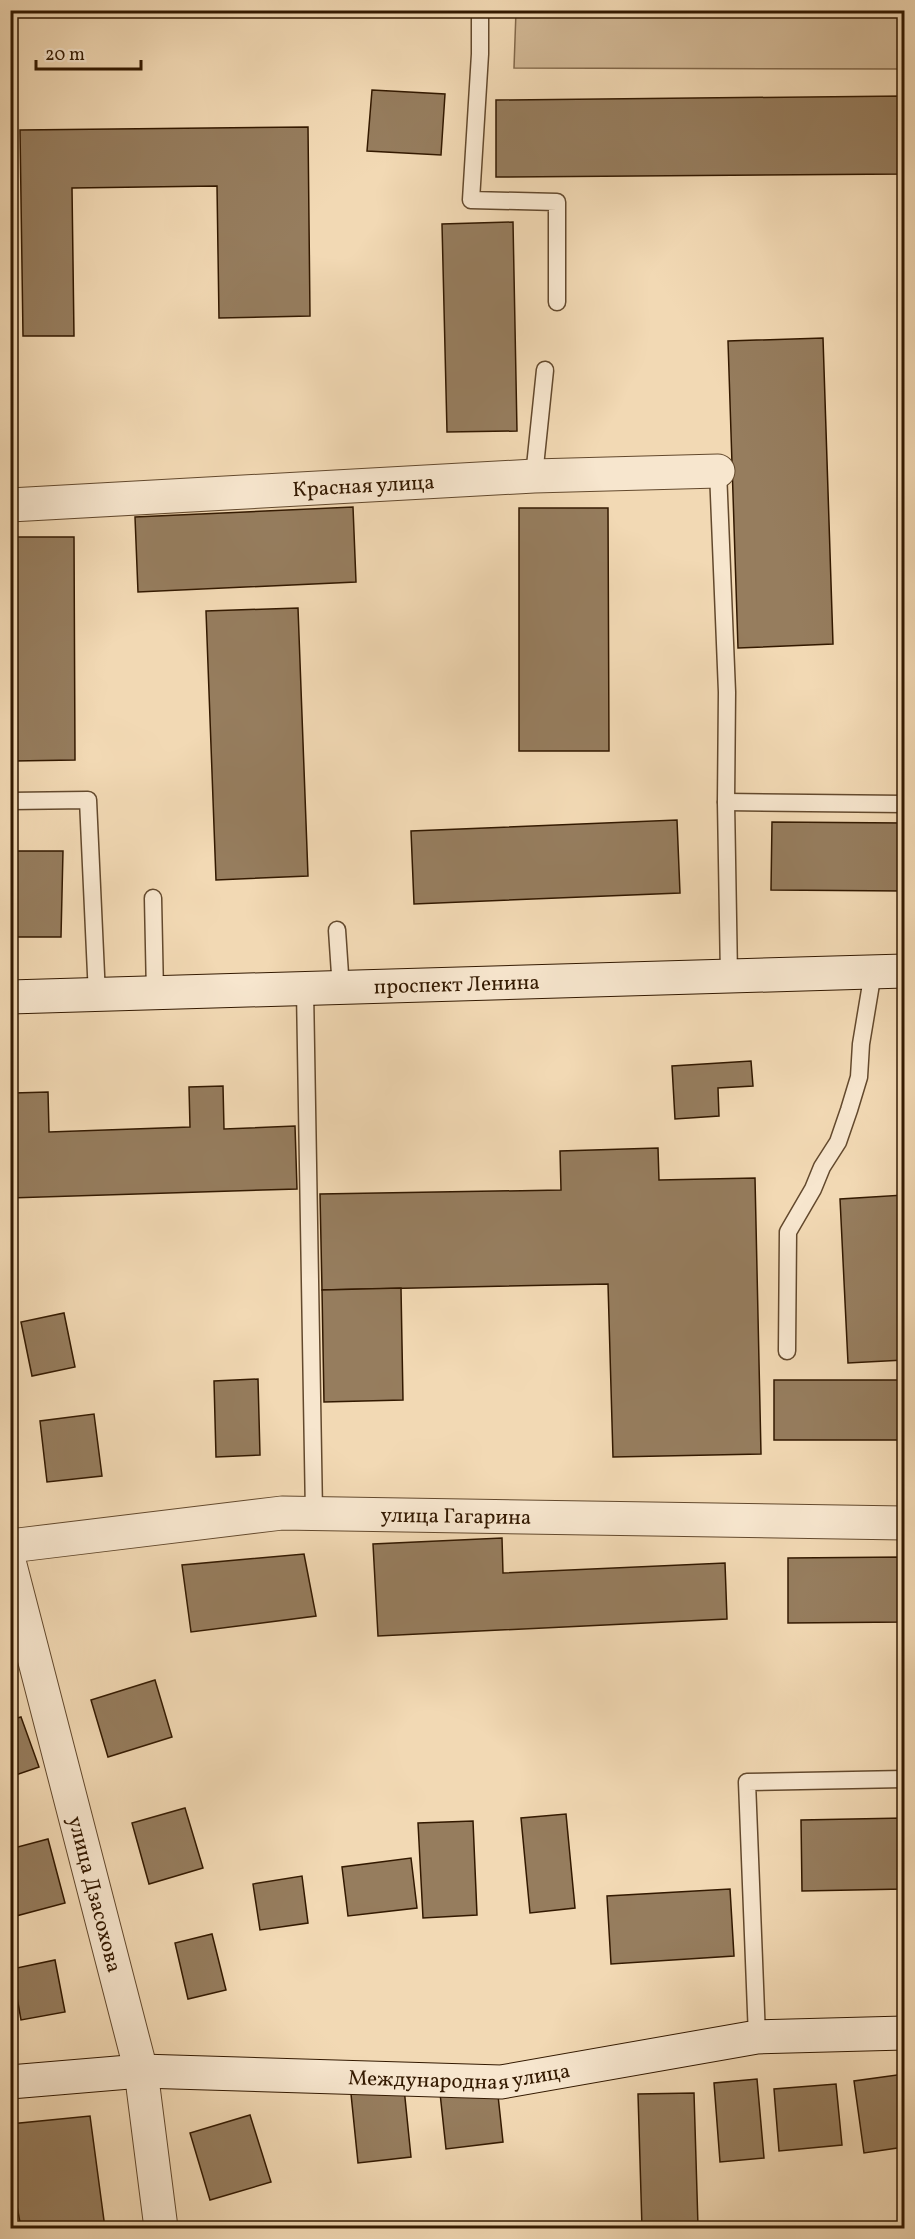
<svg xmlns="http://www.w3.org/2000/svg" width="915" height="2239" viewBox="0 0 915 2239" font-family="Vollkorn,serif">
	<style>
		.green { fill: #d2b895; stroke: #82684a; stroke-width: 1.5 }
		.building { fill: #967d5e; stroke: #331900; stroke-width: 1.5 }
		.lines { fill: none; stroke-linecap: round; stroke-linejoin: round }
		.lane-casing { stroke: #63492d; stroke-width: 19 }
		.street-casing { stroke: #63492d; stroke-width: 35 }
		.secondary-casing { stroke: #331900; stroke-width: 35 }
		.lane { stroke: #f7e6ce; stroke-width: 16 }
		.street { stroke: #f7e6ce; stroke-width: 33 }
		.secondary { stroke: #f7e6ce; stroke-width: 33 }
		.labels { text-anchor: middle; stroke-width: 4.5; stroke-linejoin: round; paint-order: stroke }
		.street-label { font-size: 21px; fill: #331900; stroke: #f7e6ce }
	</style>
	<rect width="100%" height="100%" fill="#f2d9b4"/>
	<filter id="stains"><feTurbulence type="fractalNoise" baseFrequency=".00333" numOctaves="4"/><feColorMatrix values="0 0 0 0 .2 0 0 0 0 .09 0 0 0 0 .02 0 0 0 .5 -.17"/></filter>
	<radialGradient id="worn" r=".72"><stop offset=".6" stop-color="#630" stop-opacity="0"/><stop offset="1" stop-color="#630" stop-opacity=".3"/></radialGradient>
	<!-- green -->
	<path class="green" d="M516 11H904V69L514 68Z"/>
	<!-- building -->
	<g class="building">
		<path d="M372 90 445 94 441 155 367 151Z"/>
		<path d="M904 96V174L496 177V100Z"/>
		<path d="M308 127 310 316 219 318 217 186 72 188 74 336H23L20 130Z"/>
		<path d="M513 222 517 431 447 432 442 224Z"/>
		<path d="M823 338 833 644 738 648 728 341Z"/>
		<path d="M353 507 356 582 138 592 135 517Z"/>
		<path d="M519 508H608L609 751H519Z"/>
		<path d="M10 537H74L75 760 14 761Z"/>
		<path d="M298 608 308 876 216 880 206 611Z"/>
		<path d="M677 820 680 893 414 904 411 831Z"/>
		<path d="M772 822 904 823V891L771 890Z"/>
		<path d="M10 851H63L61 937H10Z"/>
		<path d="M751 1061 753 1086 718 1088 719 1116 675 1119 672 1066Z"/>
		<path d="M223 1086 224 1129 295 1126 297 1189 10 1198V1134H15L14 1093 48 1092 49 1132 190 1127 189 1087Z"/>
		<path d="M902 1108H904V1165Z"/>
		<path d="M658 1148 659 1180 755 1178 761 1454 613 1457 608 1284 322 1290 320 1194 561 1190 560 1151Z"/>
		<path d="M904 1195V1360L848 1363 840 1199Z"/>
		<path d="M401 1288 403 1400 324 1402 322 1290Z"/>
		<path d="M64 1313 75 1367 32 1376 21 1322Z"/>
		<path d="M258 1379 260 1455 216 1457 214 1381Z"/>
		<rect x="774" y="1380" width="130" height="60"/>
		<path d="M94 1414 102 1476 47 1482 40 1421Z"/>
		<path d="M502 1538 503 1573 725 1563 727 1619 378 1636 373 1544Z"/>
		<path d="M304 1554 316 1616 191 1632 182 1565Z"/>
		<path d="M904 1557V1622L788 1623V1558Z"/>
		<path d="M155 1680 172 1737 108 1757 91 1700Z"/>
		<path d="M21 1717 39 1767 10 1777V1720Z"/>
		<path d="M185 1808 203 1868 149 1884 132 1823Z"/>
		<path d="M566 1814 575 1908 530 1913 521 1818Z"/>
		<path d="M904 1818V1889L802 1891 801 1820Z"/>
		<path d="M473 1821 477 1915 423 1918 418 1823Z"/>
		<path d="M48 1839 65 1903 16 1916 10 1896V1849Z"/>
		<path d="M411 1858 417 1908 348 1916 342 1867Z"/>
		<path d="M302 1876 308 1923 260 1930 253 1884Z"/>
		<path d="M730 1889 734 1956 611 1964 607 1896Z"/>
		<path d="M212 1934 226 1990 188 1999 175 1943Z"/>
		<path d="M55 1960 65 2012 21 2020 12 1969Z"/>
		<path d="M904 2074V2147L864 2153 854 2081Z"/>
		<path d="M757 2079 764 2158 720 2162 714 2083Z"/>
		<path d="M836 2084 842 2145 779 2151 774 2089Z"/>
		<path d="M497 2086 503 2142 446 2149 440 2093Z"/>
		<path d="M404 2088 411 2157 358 2163 351 2094Z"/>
		<path d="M694 2093 698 2226 642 2228 638 2094Z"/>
		<path d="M250 2115 271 2182 210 2200 190 2133Z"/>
		<path d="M90 2116 105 2228H21L17 2206 10 2207V2124Z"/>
	</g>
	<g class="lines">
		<!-- lane casing -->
		<g class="lane-casing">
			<g id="lane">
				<path d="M480 10V54L471 200 557 202V302"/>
				<path d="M718 471 727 692 726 802 729 977"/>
				<path d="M534 476 545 370"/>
				<path d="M10 801 88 800 97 996"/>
				<path d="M726 802 904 804"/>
				<path d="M153 898 155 994"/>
				<path d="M337 930 341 989"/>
				<path d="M305 990 314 1514"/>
				<path d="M787 1351 788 1232 813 1189 822 1167 838 1142 849 1110 859 1077 861 1044 873 972"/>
				<path d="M757 2037 747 1782 904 1779"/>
			</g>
		</g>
		<!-- street casing -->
		<g class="street-casing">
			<g id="street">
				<path id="s1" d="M10 505 534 476 718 471"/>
				<path id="s2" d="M10 1546 282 1513 904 1523"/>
				<path id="s3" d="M10 1565 141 2071 161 2228"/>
			</g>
		</g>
		<!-- secondary casing -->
		<g class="secondary-casing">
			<g id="secondary">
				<path id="s4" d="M10 997 904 971"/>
				<path id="s5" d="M10 2082 141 2071 501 2082 757 2037 904 2033"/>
			</g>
		</g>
		<!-- lane -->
		<use href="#lane" class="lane"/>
		<!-- street -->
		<use href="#street" class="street"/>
		<!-- secondary -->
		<use href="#secondary" class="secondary"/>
	</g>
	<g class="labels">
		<!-- street labels -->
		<g class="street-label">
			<text dy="7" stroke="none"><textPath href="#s1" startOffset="354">Красная улица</textPath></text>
			<text dy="7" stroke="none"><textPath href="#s4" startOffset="447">проспект Ленина</textPath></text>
			<text dy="7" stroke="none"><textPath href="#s2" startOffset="448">улица Гагарина</textPath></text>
			<text dy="7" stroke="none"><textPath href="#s3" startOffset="340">улица Дзасохова</textPath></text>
			<text dy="7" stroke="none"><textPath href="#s5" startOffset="450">Международная улица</textPath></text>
		</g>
	</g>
	<!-- margin -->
	<rect width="915" height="2239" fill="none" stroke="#f2d9b4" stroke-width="36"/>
	<rect x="12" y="12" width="891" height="2215" fill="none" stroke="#331900" stroke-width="3"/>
	<rect x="18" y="18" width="879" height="2203" fill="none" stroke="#331900" stroke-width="1.5"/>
	<!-- scale -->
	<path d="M36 60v9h105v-9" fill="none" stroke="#331900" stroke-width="3"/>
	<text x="45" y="60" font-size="18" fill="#331900" stroke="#f7e6ce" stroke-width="4.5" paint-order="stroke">20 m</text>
	<rect width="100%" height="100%" filter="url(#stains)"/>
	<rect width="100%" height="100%" fill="url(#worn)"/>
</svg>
